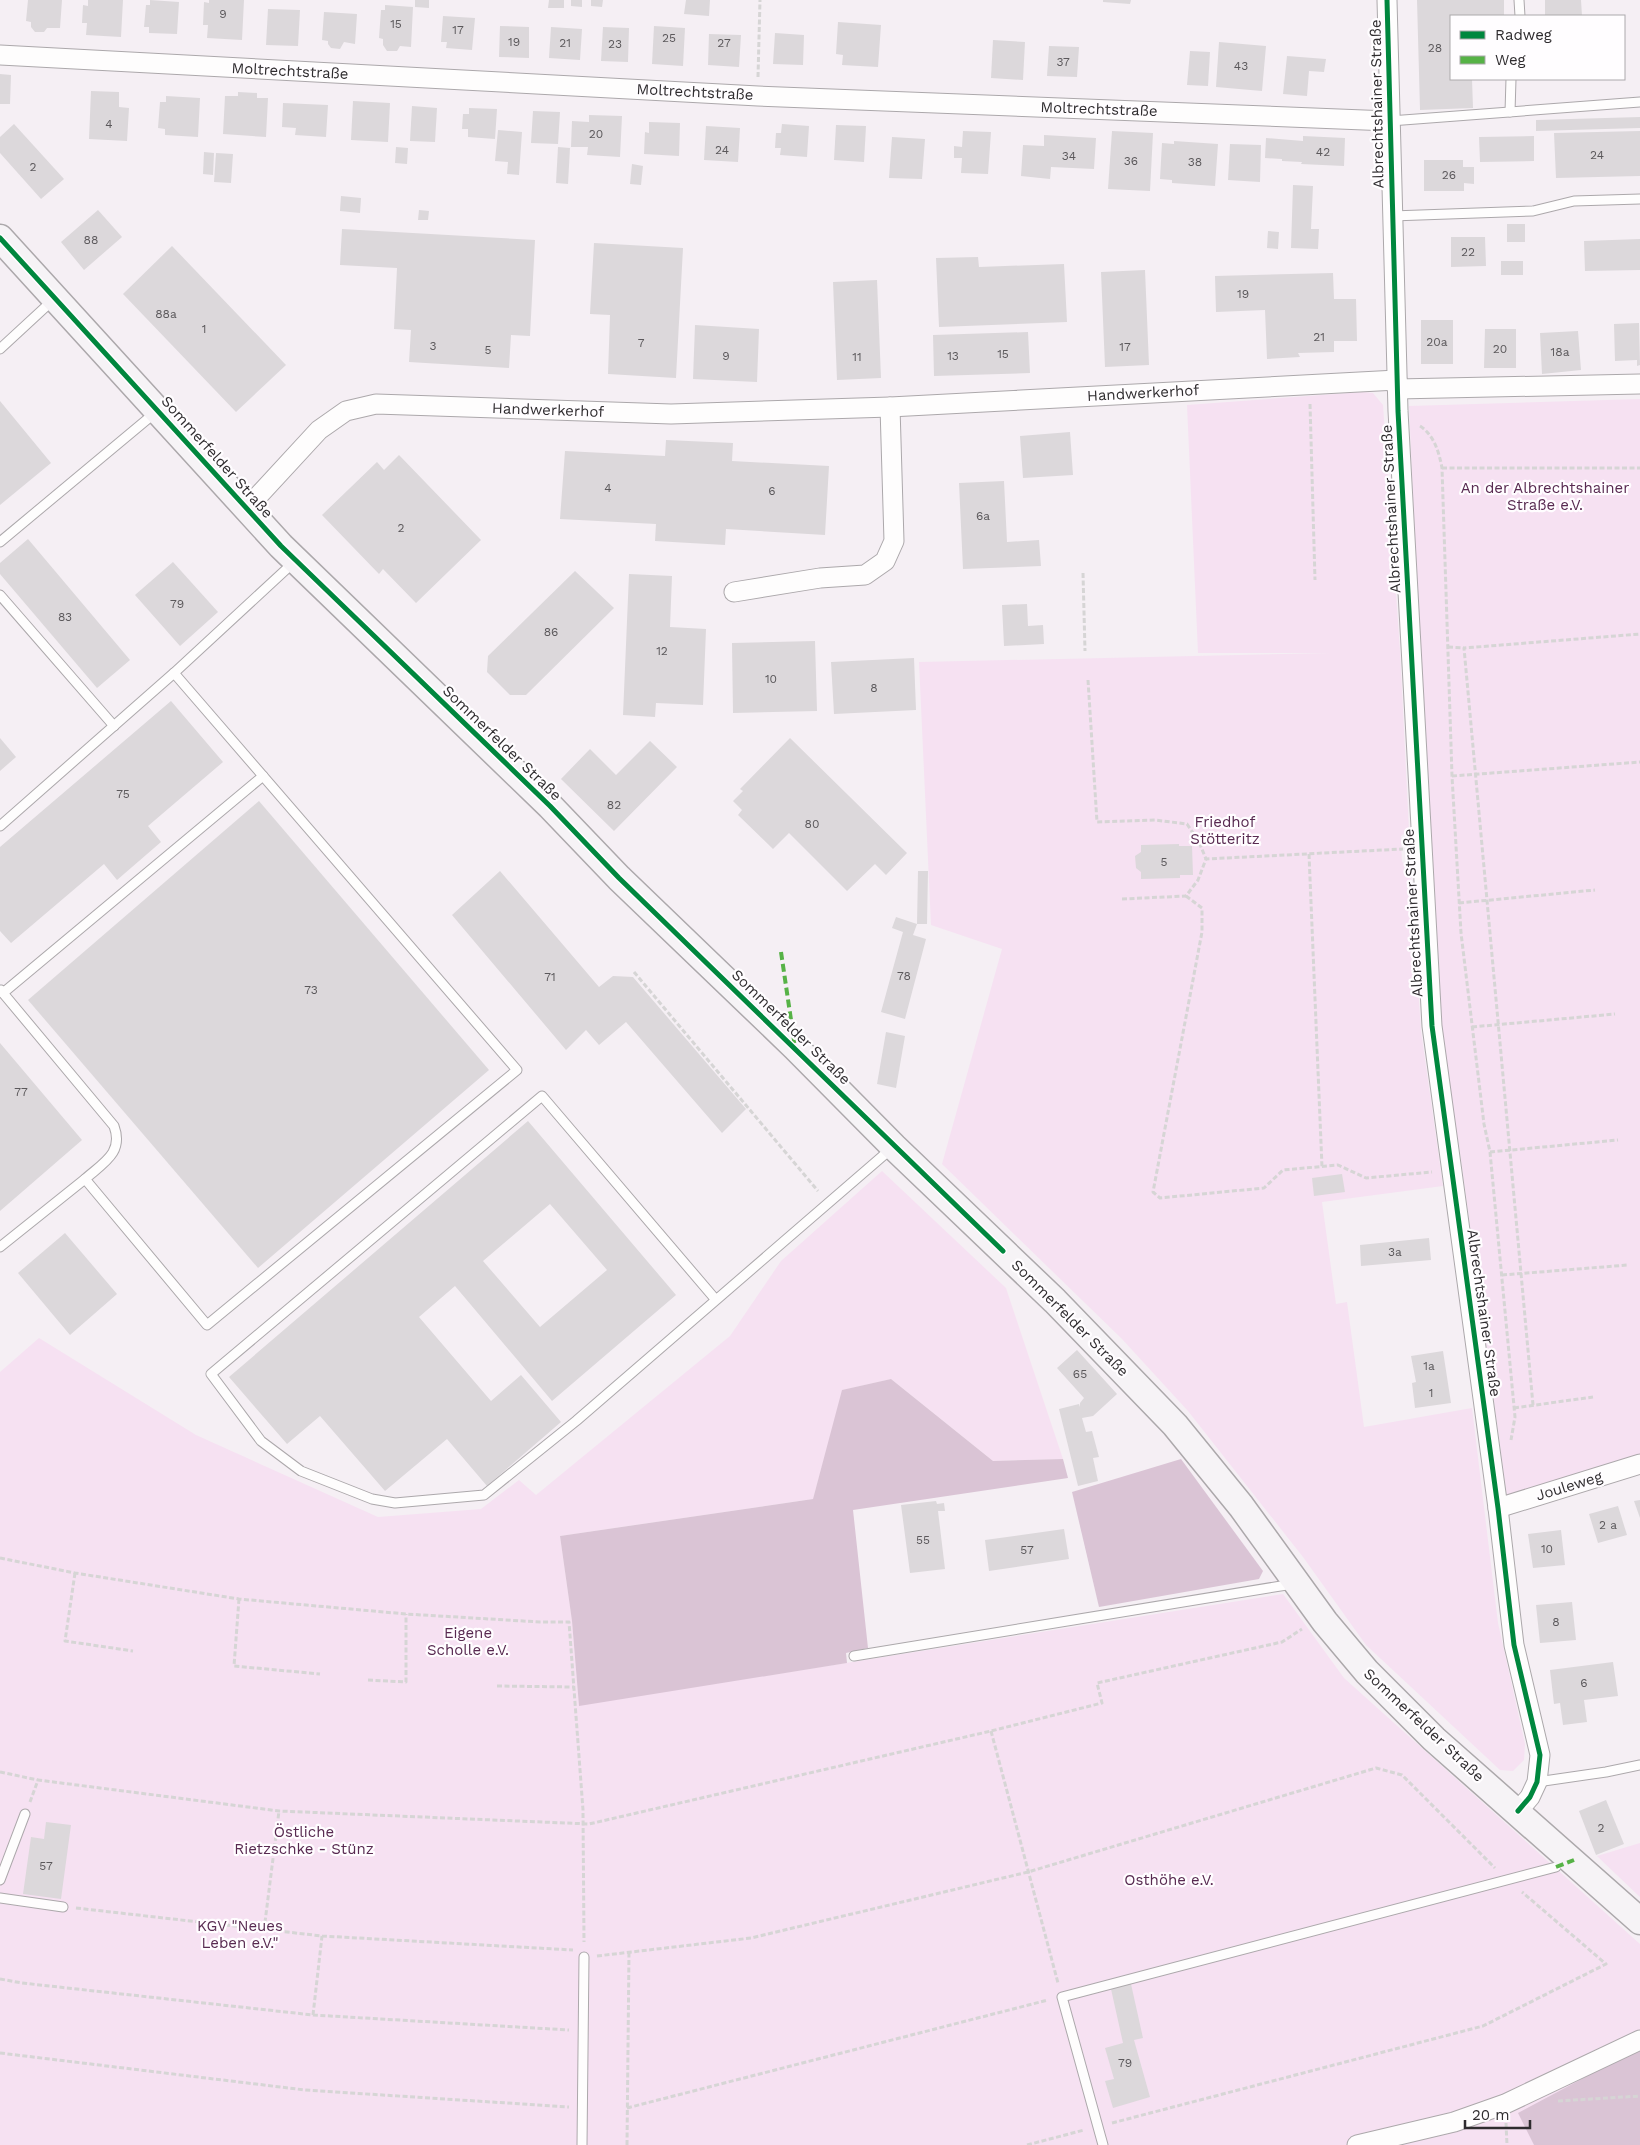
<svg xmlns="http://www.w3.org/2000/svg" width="1640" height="2145" viewBox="0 0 1640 2145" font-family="'Work Sans',sans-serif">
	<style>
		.green { fill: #f6e1f2 }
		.forest { fill: #dac4d5 }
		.building { fill: #dcd8db; fill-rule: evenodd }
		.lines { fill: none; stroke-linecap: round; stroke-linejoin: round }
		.lane-casing { stroke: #aca8ab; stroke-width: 11 }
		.street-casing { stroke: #aca8ab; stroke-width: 21 }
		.secondary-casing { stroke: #aca8ab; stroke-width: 29 }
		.path { stroke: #d6d5d5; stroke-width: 3; stroke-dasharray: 5 2.5; stroke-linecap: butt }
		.lane { stroke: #fefdfd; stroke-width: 9 }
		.street { stroke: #fefdfd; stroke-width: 19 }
		.secondary { stroke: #f6f3f6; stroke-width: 26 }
		.quiet { stroke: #56b246; stroke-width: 4; stroke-dasharray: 8 4; stroke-linecap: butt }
		.cycleway-casing { stroke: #fffdff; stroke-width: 8 }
		.cycleway { stroke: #00873e; stroke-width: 5 }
		.labels { text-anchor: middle; stroke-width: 4.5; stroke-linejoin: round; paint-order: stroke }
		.number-label { font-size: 12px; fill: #5b585b }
		.street-label { font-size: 15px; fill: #2f2c2f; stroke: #fffdff }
		.park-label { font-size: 15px; fill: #582a51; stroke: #fffdff }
	</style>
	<rect width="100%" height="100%" fill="#f5eff4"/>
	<!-- green -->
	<g class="green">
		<path d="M1363 392 1373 393 1383 405 1400 651 1409 830 1401 836 1402 862 1410 867 1421 1031 1443 1186 1322 1202 1336 1304 1347 1302 1364 1427 1472 1408 1498 1623 1525 1744 1524 1760 1513 1771 1500 1770 1366 1645 1303 1557 1188 1411 1122 1339 942 1164 1002 949 931 925 919 662 1331 653H1198L1187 405Z"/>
		<path d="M1640 399V1454L1507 1496 1460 1152 1439 1025 1423 726 1409 406Z"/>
		<path d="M882 1171 1006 1288 1063 1459 993 1461 891 1379 843 1390 813 1499 560 1536 572 1621 579 1705 1283 1594 1344 1678 1640 1944V2145H0V1372L39 1338 196 1435 378 1517 481 1509 519 1480 536 1495 730 1336 781 1261Z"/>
		<path d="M1640 1843V1897L1597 1856Z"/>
	</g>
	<!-- forest -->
	<g class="forest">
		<path d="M891 1379 993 1461 1063 1459 1068 1478 853 1510 868 1648 846 1653 847 1663 579 1706 572 1621 560 1536 813 1499 842 1390Z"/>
		<path d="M1181 1459 1263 1571 1259 1579 1099 1607 1072 1492Z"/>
		<path d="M1640 2048V2145H1534L1518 2113Z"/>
	</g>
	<!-- building -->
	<g class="building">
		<path d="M28 0H62L60 28H47L44 32H35L31 27V22L26 21Z"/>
		<path d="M88 0H123L121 37 86 35 87 23H82L83 5 88 6Z"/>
		<path d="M150 0 179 2 177 34 149 33V27H144L146 5H150Z"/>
		<path d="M209 0H244L242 40 207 38 208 25H203L204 2 209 3Z"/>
		<path d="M415 0H429V8L415 7Z"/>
		<path d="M549 0H564V8H548Z"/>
		<path d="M571 0H582V7L571 6Z"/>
		<path d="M591 0H603L602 7 591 6Z"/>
		<path d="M686 0H710L709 16 684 14Z"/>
		<path d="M1103 0H1131L1130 4 1103 2Z"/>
		<path d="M1417 0H1504V16H1451V79H1472L1473 108 1420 110Z"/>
		<path d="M1545 0H1581L1582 16H1545Z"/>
		<path d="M385 5 413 7 411 47 400 46 397 51H387L383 45V39L379 38 381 10H385Z"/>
		<path d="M268 9 300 10 298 46 266 45Z"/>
		<path d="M324 12 357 14 355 44 344 42 340 49 331 48 328 44V41L322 40Z"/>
		<path d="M443 16 475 18 472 50 446 48 447 42H441Z"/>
		<path d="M838 22 881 25 878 67 842 65 843 55 836 54Z"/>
		<path d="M500 26 529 27V58L499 57Z"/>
		<path d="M654 26 685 28 683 66 652 64Z"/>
		<path d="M551 27 582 29 580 60 549 58Z"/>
		<path d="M603 27 629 28 628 62 601 61Z"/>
		<path d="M775 33 804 35 803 65 773 64Z"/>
		<path d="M709 34 741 35 739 67 708 65Z"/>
		<path d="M993 40 1025 42 1023 80 991 78Z"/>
		<path d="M1219 42 1266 46 1262 91 1216 87Z"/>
		<path d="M1049 46 1079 47 1077 77 1047 76Z"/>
		<path d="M1190 51 1210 52 1208 86 1187 85Z"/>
		<path d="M1287 56 1326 59 1324 72 1309 71 1307 96 1283 94Z"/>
		<path d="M0 74 11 75 10 104H0Z"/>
		<path d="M91 91 119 92V107L129 108 127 141 89 139Z"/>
		<path d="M238 92 257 93V98H268L266 137 223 134 225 96H238Z"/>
		<path d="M166 96 200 98 198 137 165 135V129L158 128 160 102H166Z"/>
		<path d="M353 101 390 103 388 142 351 140Z"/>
		<path d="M283 103 328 105 326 137 295 135 296 128 282 127Z"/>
		<path d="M412 106 437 108 435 142 410 141Z"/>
		<path d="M469 108 497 109 495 139 468 137V129H462L463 114H469Z"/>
		<path d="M533 111 560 112 558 144 531 143Z"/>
		<path d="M589 115 622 116 620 157 587 155 588 147H571L572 121 589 122Z"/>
		<path d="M1640 117V128L1536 131V120Z"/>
		<path d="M649 122 680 123 679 156 644 154 645 132 649 133Z"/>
		<path d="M14 124 64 179 41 199 0 153V137Z"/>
		<path d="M782 124 809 126 807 157 780 155 781 148H775L776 133H781Z"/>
		<path d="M836 125 866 126 864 162 834 160Z"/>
		<path d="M706 126 740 128 738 162 704 160Z"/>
		<path d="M498 130 522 132 519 175 507 174 508 162 495 161Z"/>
		<path d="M963 131 991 132 988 174 961 173 962 158H954V146L962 147Z"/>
		<path d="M1112 131 1153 133 1150 191 1108 189Z"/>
		<path d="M1640 131V176L1556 178 1554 133Z"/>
		<path d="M1044 135 1096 138 1094 169 1051 167 1050 179 1021 176 1023 145 1044 146Z"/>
		<path d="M1303 136 1345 138 1344 166 1301 164 1302 162 1282 161V159L1265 158 1266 138 1303 141Z"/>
		<path d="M1534 136V161L1480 162 1479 137Z"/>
		<path d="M892 137 925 139 922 179 889 178Z"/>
		<path d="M1174 141 1218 144 1215 186 1172 183V180L1160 179 1162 143 1174 144Z"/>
		<path d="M1230 144 1261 145 1260 182 1228 180Z"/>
		<path d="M396 147 408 148 407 164 395 163Z"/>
		<path d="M558 147 570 148 568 184 556 183Z"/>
		<path d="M204 152 214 153 213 175 203 174Z"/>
		<path d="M216 153 233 154 231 183 214 182Z"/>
		<path d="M1424 160H1463V167H1474V184L1464 183V191H1424Z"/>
		<path d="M632 164 643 166 641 185 630 184Z"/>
		<path d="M1293 185 1313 186 1311 229H1319L1318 249 1291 248Z"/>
		<path d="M341 196 361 198 360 213 340 211Z"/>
		<path d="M98 210 122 237 84 270 61 242Z"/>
		<path d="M419 210 429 211 428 220H418Z"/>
		<rect x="1507" y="224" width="18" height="18"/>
		<path d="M342 229 535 240 530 336 511 335 509 368 409 362 411 330 394 329 397 268 340 265Z"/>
		<path d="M1268 231 1279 232 1278 249 1267 248Z"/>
		<path d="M1451 237H1485L1486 266 1451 267Z"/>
		<path d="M1640 239V270L1585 271 1584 241Z"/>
		<path d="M594 243 683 248 676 378 608 374 610 315 590 314Z"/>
		<path d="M172 246 286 365 236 412 123 294Z"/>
		<path d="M978 257 979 267 1064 264 1067 322 939 327 936 258Z"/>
		<rect x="1501" y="261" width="22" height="14"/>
		<path d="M1145 270 1149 365 1105 367 1101 272Z"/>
		<path d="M1333 273 1334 299H1356L1357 341H1334V352L1298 353 1300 357 1267 359 1265 310 1216 312 1215 276Z"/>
		<path d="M877 280 881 378 837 380 833 282Z"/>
		<rect x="1421" y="320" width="32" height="44"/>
		<path d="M1639 323 1640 365 1637 366V360L1615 361 1614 324Z"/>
		<path d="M695 325 759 329 757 382 693 379Z"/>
		<path d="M1485 329H1516V368H1484Z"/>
		<path d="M1578 331 1581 370 1542 374 1540 333Z"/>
		<path d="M1028 332 1030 373 934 376 933 335Z"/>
		<path d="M0 401 51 463 0 505Z"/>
		<path d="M1070 432 1073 475 1023 478 1020 436Z"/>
		<path d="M666 440 733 443 732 461 829 466 825 535 726 529 725 545 655 541 656 524 560 519 565 451 665 456Z"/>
		<path d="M399 455 481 540 416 603 383 569 379 574 322 515 377 462 384 470Z"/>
		<path d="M1004 481 1007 542 1039 540 1041 566 963 569 959 483Z"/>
		<path d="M28 539 130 660 97 688 0 574V563Z"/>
		<path d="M173 562 218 612 180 646 135 595Z"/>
		<path d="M575 571 614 608 526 695H510L487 672 488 656Z"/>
		<path d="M629 574 672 576 670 627 706 629 703 705 656 703 655 717 623 715Z"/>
		<path d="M1027 604 1028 626 1043 625 1044 644 1004 646 1002 605Z"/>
		<path d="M815 641 817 711 733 713 732 643Z"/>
		<path d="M914 658 916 710 834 714 831 662Z"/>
		<path d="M171 701 223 762 148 826 161 842 117 880 104 864 11 943 0 931V847Z"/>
		<path d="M0 738 16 757 0 771Z"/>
		<path d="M790 738 907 853 886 875 875 864 847 891 789 833 773 849 738 815 742 810 733 801 743 791 740 789Z"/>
		<path d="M650 741 677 767 614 831 561 779 590 749 616 775Z"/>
		<path d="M259 801 489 1070 258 1268 28 1000Z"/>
		<path d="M1179 844V846H1192L1193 875H1180V878L1141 879V872L1136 868 1135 856 1141 852V845Z"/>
		<path d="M500 871 599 987 613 976 633 977 746 1109 722 1133 626 1022 599 1045 586 1030 566 1050 452 915Z"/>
		<path d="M918 871H928L927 924H917L913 935 926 939 905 1019 881 1012 903 932 892 928 896 917 917 924Z"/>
		<path d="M886 1032 905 1036 896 1088 877 1084Z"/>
		<path d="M0 1043 82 1140 0 1211Z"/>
		<path d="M528 1121 676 1295 552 1401 455 1286 419 1317 491 1401 521 1375 561 1422 487 1486 447 1439 385 1491 320 1416 287 1444 229 1377ZM550 1204 607 1270 540 1327 483 1261Z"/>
		<path d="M1342 1174 1345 1192 1314 1196 1312 1178Z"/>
		<path d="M65 1233 117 1294 70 1335 18 1273Z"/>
		<path d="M1429 1238 1431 1260 1361 1266 1360 1245Z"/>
		<path d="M1077 1350 1117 1394 1093 1416 1082 1418 1086 1432 1092 1431 1099 1457 1093 1458 1098 1481 1078 1486 1059 1409 1079 1404 1080 1407V1403L1084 1398 1057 1368Z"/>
		<path d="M1443 1351 1451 1403 1415 1408 1412 1383 1416 1382 1411 1356Z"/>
		<path d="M1640 1500V1518L1634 1501Z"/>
		<path d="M936 1501 937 1504 944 1503 945 1511H938L945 1569 910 1573 901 1505Z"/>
		<path d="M1618 1506 1627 1535 1598 1543 1589 1514Z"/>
		<path d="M1064 1529 1069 1559 989 1571 985 1540Z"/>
		<path d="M1561 1530 1565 1565 1533 1568 1528 1534Z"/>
		<path d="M1572 1602 1576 1640 1540 1643 1536 1605Z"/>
		<path d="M1613 1662 1618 1696 1584 1700 1587 1722 1563 1725 1560 1703 1554 1704 1550 1670Z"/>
		<path d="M1606 1800 1624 1844 1596 1855 1579 1811Z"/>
		<path d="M46 1822 71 1825 61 1899 23 1894 31 1837 44 1839Z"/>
		<path d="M1131 1984 1143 2038 1134 2040 1150 2097 1113 2108 1105 2081 1114 2079 1105 2048 1123 2043 1111 1989Z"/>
	</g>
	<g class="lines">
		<!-- lane casing -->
		<g class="lane-casing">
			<g id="lane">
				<path d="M1519 0 1520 16"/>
				<path d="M1510 112 1511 79"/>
				<path d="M1390 121 1640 102"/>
				<path d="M1392 216 1533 211 1574 201 1640 199"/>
				<path d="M0 349 53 300"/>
				<path d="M0 542 156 412"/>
				<path d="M0 595 114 726"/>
				<path d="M0 826 174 673 293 563"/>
				<path d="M1 990 3 993 263 776"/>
				<path d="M3 993 114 1126C124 1153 103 1163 85 1179L207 1325 517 1070 174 673"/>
				<path d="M0 1247 85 1179"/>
				<path d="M716 1300 542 1096 211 1374 261 1441 301 1471 372 1499 395 1503 484 1495 576 1421 892 1148"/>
				<path d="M854 1656 1293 1584"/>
				<path d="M1537 1782 1606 1772 1640 1765"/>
				<path d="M0 1880 25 1814"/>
				<path d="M0 1898 63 1907"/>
				<path d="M582 2145 584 1957"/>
				<path d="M1103 2145 1062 1997 1556 1867"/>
			</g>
		</g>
		<!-- street casing -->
		<g class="street-casing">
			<g id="street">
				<path d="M1387 0 1398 411 1432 1026 1498 1508 1514 1645 1540 1755 1537 1782 1530 1797 1518 1811"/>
				<path d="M0 55 758 96 1389 121"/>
				<path d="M1397 389 1640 384"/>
				<path d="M247 508 319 430 346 411 376 404 671 414 890 407 1397 380"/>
				<path d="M734 592 820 578 865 575 885 561 894 541 890 407"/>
				<path d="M1498 1508 1640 1464"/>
				<path d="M1357 2145 1454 2122 1505 2104 1640 2040"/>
			</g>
		</g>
		<!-- secondary casing -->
		<g class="secondary-casing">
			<path id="secondary" d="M0 238 281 546 550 806 619 878 795 1047 894 1147 1055 1301 1175 1425 1241 1506 1325 1622 1367 1672 1434 1739 1640 1921"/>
		</g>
		<!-- path -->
		<g class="path">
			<path d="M758 77 760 0"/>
			<path d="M1310 404 1315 580"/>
			<path d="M1420 426C1434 435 1439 452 1442 468L1452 776 1461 933 1484 1124 1490 1152 1515 1417 1511 1440"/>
			<path d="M1442 468H1640"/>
			<path d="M1083 573 1085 651"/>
			<path d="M1448 647 1464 648"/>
			<path d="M1088 680 1097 822 1155 820 1187 824 1199 842 1206 859"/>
			<path d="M1452 776 1640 762"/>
			<path d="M1309 854 1322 1167"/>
			<path d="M1186 896 1202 908V932L1153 1192 1160 1198 1264 1188 1283 1170 1338 1165 1366 1178 1432 1172"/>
			<path d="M1122 899 1186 896 1198 880 1206 859 1403 849"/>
			<path d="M1459 903 1595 890"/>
			<path d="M634 972 818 1191"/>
			<path d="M1472 1027 1615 1014"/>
			<path d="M1490 1152 1618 1140"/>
			<path d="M1502 1275 1628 1265"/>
			<path d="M1533 1405 1464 648 1640 634"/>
			<path d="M1514 1408 1593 1397"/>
			<path d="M0 1558 75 1573 239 1599 406 1614 540 1622H569L583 1810 584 1942"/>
			<path d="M75 1573 65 1641 133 1651"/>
			<path d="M239 1599 234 1666 320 1674"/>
			<path d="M368 1680 406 1682V1614"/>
			<path d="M497 1686 574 1687"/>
			<path d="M991 1731 1058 1983"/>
			<path d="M0 1772 38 1780"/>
			<path d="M30 1802 38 1780 279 1811 589 1824 991 1731 1102 1703 1097 1683 1282 1642 1302 1629"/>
			<path d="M76 1908 322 1936 573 1950"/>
			<path d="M264 1930 279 1811"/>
			<path d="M597 1956 751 1938 1028 1872 1376 1768 1402 1775 1495 1868"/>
			<path d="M0 1979 22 1983 313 2015 569 2030"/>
			<path d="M313 2015 322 1936"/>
			<path d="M0 2053 305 2090 569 2107"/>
			<path d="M1558 2101 1640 2096"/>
			<path d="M627 2108 1048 2000"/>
			<path d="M1112 2123 1483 2026 1606 1964 1522 1892"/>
			<path d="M1506 2123 1507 2145"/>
			<path d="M627 2145 629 1952"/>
			<path d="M1027 2145 1084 2130"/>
		</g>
		<!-- lane -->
		<use href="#lane" class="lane"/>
		<!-- street -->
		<use href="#street" class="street"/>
		<!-- secondary -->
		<use href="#secondary" class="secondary"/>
		<!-- quiet -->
		<g class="quiet">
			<path d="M781 952 795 1047"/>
			<path d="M1556 1867 1574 1860"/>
		</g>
		<!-- cycleway casing -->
		<g class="cycleway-casing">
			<g id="cycleway">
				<path d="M1387 0 1398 411 1432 1026 1498 1508 1514 1645 1540 1755 1537 1782 1530 1797 1518 1811"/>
				<path d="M0 238 281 546 550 806 619 878 1003 1251"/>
			</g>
		</g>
		<!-- cycleway -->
		<use href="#cycleway" class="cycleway"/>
	</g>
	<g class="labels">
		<!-- number labels -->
		<g class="number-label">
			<text x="223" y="18">9</text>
			<text x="396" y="28">15</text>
			<text x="458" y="34">17</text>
			<text x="669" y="42">25</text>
			<text x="514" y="46">19</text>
			<text x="565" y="47">21</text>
			<text x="724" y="47">27</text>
			<text x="615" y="48">23</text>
			<text x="1435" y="52">28</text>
			<text x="1063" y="66">37</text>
			<text x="1241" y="70">43</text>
			<text x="109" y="128">4</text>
			<text x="596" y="138">20</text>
			<text x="722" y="154">24</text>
			<text x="1323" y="156">42</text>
			<text x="1597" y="159">24</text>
			<text x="1069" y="160">34</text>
			<text x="1131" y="165">36</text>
			<text x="1195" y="166">38</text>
			<text x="33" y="171">2</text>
			<text x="1449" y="179">26</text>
			<text x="91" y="244">88</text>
			<text x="1468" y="256">22</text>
			<text x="1243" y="298">19</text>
			<text x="166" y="318">88a</text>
			<text x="204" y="333">1</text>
			<text x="1319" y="341">21</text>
			<text x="1437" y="346">20a</text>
			<text x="641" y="347">7</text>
			<text x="433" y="350">3</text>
			<text x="1125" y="351">17</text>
			<text x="1500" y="353">20</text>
			<text x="488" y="354">5</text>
			<text x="1560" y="356">18a</text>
			<text x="1003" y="358">15</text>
			<text x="726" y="360">9</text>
			<text x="953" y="360">13</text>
			<text x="857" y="361">11</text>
			<text x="608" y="492">4</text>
			<text x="772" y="495">6</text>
			<text x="983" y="520">6a</text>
			<text x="401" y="532">2</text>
			<text x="177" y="608">79</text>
			<text x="65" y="621">83</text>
			<text x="551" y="636">86</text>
			<text x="662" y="655">12</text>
			<text x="771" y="683">10</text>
			<text x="874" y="692">8</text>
			<text x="123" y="798">75</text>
			<text x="614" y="809">82</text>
			<text x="812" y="828">80</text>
			<text x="1164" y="866">5</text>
			<text x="904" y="980">78</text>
			<text x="550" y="981">71</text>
			<text x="311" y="994">73</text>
			<text x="21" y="1096">77</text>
			<text x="1395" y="1256">3a</text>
			<text x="1429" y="1370">1a</text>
			<text x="1080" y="1378">65</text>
			<text x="1431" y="1397">1</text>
			<text x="1608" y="1529">2 a</text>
			<text x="923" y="1544">55</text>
			<text x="1547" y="1553">10</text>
			<text x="1027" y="1554">57</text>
			<text x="1556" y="1626">8</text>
			<text x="1584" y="1687">6</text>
			<text x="1601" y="1832">2</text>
			<text x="46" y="1870">57</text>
			<text x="1125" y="2067">79</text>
		</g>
		<!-- street labels -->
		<g class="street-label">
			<text transform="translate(290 71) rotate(3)" y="5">Moltrechtstraße</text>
			<text transform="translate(695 92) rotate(3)" y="5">Moltrechtstraße</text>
			<text transform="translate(1377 104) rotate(-91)" y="5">Albrechtshainer Straße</text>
			<text transform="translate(1099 109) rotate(2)" y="5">Moltrechtstraße</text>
			<text transform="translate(1143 393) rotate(-3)" y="5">Handwerkerhof</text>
			<text transform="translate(548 410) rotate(2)" y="5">Handwerkerhof</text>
			<text transform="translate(217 457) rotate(48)" y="5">Sommerfelder Straße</text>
			<text transform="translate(1391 509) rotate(-93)" y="5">Albrechtshainer Straße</text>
			<text transform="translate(502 743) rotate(44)" y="5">Sommerfelder Straße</text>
			<text transform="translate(1413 913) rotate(-93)" y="5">Albrechtshainer Straße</text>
			<text transform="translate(791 1027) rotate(44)" y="5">Sommerfelder Straße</text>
			<text transform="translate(1484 1313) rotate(82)" y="5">Albrechtshainer Straße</text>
			<text transform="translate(1070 1318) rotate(45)" y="5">Sommerfelder Straße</text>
			<text transform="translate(1569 1486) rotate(-17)" y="5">Jouleweg</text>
			<text transform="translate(1424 1725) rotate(43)" y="5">Sommerfelder Straße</text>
		</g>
		<!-- park labels -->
		<g class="park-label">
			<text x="1545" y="493">An der Albrechtshainer<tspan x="1545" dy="17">Straße e.V.</tspan></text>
			<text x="1225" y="827">Friedhof<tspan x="1225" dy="17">Stötteritz</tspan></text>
			<text x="468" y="1638">Eigene<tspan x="468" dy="17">Scholle e.V.</tspan></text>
			<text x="304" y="1837">Östliche<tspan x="304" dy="17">Rietzschke - Stünz</tspan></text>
			<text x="1169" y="1885">Osthöhe e.V.</text>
			<text x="240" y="1931">KGV "Neues<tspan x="240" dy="17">Leben e.V."</tspan></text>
		</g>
	</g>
	<!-- legend -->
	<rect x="1450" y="15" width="175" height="65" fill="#fffdff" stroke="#aca9ac"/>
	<rect x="1460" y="31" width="25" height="8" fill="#00873e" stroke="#aca9ac"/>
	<text x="1495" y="40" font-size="15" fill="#2f2c2f">Radweg</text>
	<rect x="1460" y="56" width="25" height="8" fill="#56b246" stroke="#aca9ac"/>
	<text x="1495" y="65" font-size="15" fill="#2f2c2f">Weg</text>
	<!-- scale -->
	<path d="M1465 2120v8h65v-8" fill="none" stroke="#2f2c2f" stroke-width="2.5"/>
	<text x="1472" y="2120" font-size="15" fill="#2f2c2f" stroke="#fffdff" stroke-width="4" paint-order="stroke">20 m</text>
</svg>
